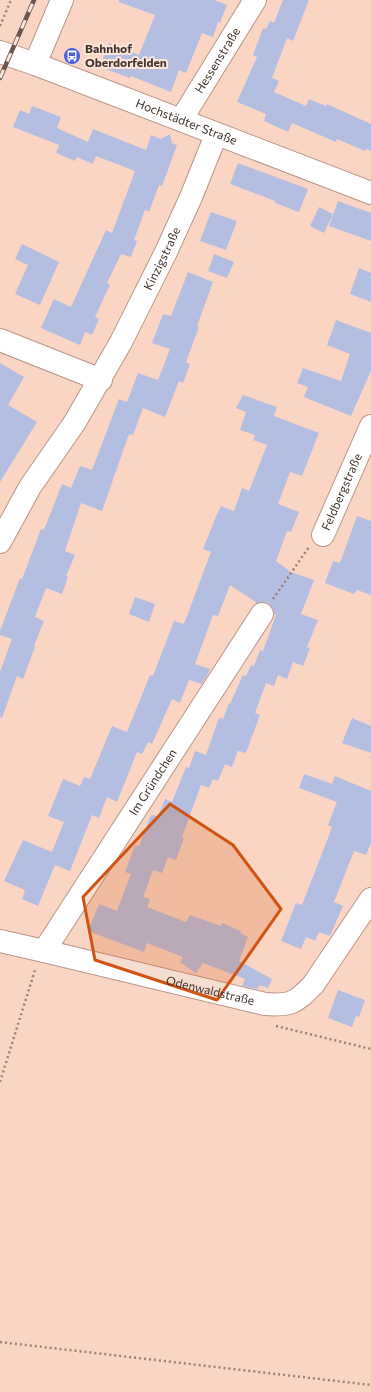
<svg xmlns="http://www.w3.org/2000/svg" width="371" height="1392" viewBox="0 0 371 1392" font-family="Commissioner,sans-serif">
	<style>
		.building { fill: #b4bee0 }
		.lines { fill: none; stroke-linecap: round; stroke-linejoin: round }
		.minor-casing { stroke: #b99585; stroke-width: 24 }
		.path { stroke: #9a8074; stroke-width: 2.5; stroke-dasharray: 2 3; stroke-linecap: butt }
		.minor { stroke: #fff; stroke-width: 22 }
		.rail-casing { stroke: #6b574e; stroke-width: 4.5 }
		.rail { stroke: #fde6db; stroke-width: 3; stroke-dasharray: 9; stroke-linecap: butt }
		.marked { fill: #cf5311; fill-opacity: 0.2; stroke: #cf5311; stroke-width: 3; stroke-linejoin: round }
		.labels { text-anchor: middle; stroke-width: 4; stroke-linejoin: round; paint-order: stroke }
		.poi-label { font-size: 12px; font-weight: bold; fill: #41322b; stroke: #fde6db; text-anchor: start }
		.street-label { font-size: 12px; fill: #41322b; stroke: #fde6db }
	</style>
	<rect width="100%" height="100%" fill="#fbd5c4"/>
	<!-- building -->
	<g class="building">
		<path d="M119 0H214L227 5 220 23 218 22 213 37 202 33 186 73 179 70 171 92 131 76 130 78 100 67 109 43 139 55 155 15 119 2Z"/>
		<path d="M283 0H309L293 41 287 38 272 78 279 81 274 92 306 106 309 99 326 106 327 104 371 124V151L366 149 365 151 337 139 336 142 292 123 288 132 264 121 266 114 237 102 257 57 253 55 263 28 266 29 270 21 274 23Z"/>
		<path d="M32 106 61 117 57 128 88 142 93 129 146 150 151 135 161 139 170 134 172 143 177 145 162 186 159 185 149 212 145 210 134 240 137 241 131 257 121 254 107 283 110 285 95 317 99 319 92 335 85 332 80 345 41 328 54 299 71 307 106 230 112 233 135 171 96 156 93 164 77 157 75 161 56 153 59 145 13 127 20 110 29 114Z"/>
		<path d="M238 163 308 189 299 212 275 203V201L230 184Z"/>
		<path d="M338 201 371 213V241L329 226Z"/>
		<path d="M319 207 333 214 324 233 310 226Z"/>
		<path d="M211 212 237 221 226 250 200 241Z"/>
		<path d="M22 244 59 262 40 305 15 294 28 265 15 259Z"/>
		<path d="M214 254 234 262 227 278 208 271Z"/>
		<path d="M359 268 371 273V302L350 294Z"/>
		<path d="M188 272 213 282 197 326 199 327 186 362 190 364 183 383 179 381 165 417 143 408 133 435 129 434 102 511 81 503 65 551 75 555 66 576 68 577 62 594 46 588 35 617 44 621 34 646 35 647 23 679 17 676 2 718 0 717V672L12 639 0 635V631L20 578 22 579 41 529 44 530 62 484 71 488 80 466 92 470 119 399 127 402 138 373 158 380 170 349 152 343 163 314 171 316Z"/>
		<path d="M336 320 371 333V371L351 416 304 397 308 387 297 383 303 368 341 381 350 354 327 345Z"/>
		<path d="M0 363 24 377 8 405 37 422 0 482Z"/>
		<path d="M243 395 277 407 274 416 319 433 302 476 290 472 278 504 299 512 291 532 287 531 276 561 291 572 314 580 301 614 318 620 307 647 310 648 303 666 293 662 287 679 278 675 274 686 266 683 255 713 260 715 246 753 238 751 232 767 225 764 218 781 213 779 209 788 201 785 182 837 184 838 176 860 168 857 162 873 153 870 143 897 150 899 147 907 186 922 190 915 221 926 222 923 241 931 240 933 248 937 239 961 272 979 268 988 260 985 257 989 242 986 245 979 203 963 196 973 180 962 183 957 147 943 144 952 88 931 99 904 117 911 131 874 125 872 135 845 139 846 151 815 158 816 165 799 172 802 186 767 189 768 195 751 206 755 219 718 223 719 229 703 230 704 243 675 246 676 251 665 254 666 260 650 263 651 276 615 274 614 273 609 268 603 263 602 257 603 230 585 218 616 213 615 195 664 210 669 208 674 202 684 189 680 180 703 172 699 152 744 148 742 142 754 137 752 117 802 107 797 99 818 92 815 70 871 55 865 38 906 22 899 25 890 4 881 23 840 52 852 64 822 48 816 63 779 80 786 84 777 90 779 112 726 127 732 150 675 153 676 174 621 184 624 211 552 203 549 217 514 221 506 234 511 242 488 249 491 267 445 253 440 255 435 240 430 246 412 236 408Z"/>
		<path d="M357 516 371 521V595L357 590 354 594 325 583 333 561 340 563Z"/>
		<path d="M135 597 155 604 149 622 129 614Z"/>
		<path d="M352 718 371 726V753L342 743Z"/>
		<path d="M304 774 332 784 335 776 371 791V843L366 855 354 851 334 902 343 906 330 936 319 932 315 941 306 937 301 949 281 941 296 903 302 905 328 838 332 827 328 825 337 802 299 788Z"/>
		<path d="M338 990 365 1000 359 1017 356 1016 352 1027 328 1018Z"/>
	</g>
	<g class="lines">
		<!-- minor casing -->
		<g class="minor-casing">
			<g id="minor">
				<path id="s1" d="M0 52 35 64 371 193"/>
				<path d="M35 64 62 0"/>
				<path id="s2" d="M181 120 255 0"/>
				<path d="M0 340 101 380"/>
				<path id="s3" d="M323 535 371 426"/>
				<path id="s4" d="M0 542 30 487 75 422 121 342 166 252 191 197 216 135"/>
				<path id="s5" d="M0 941 44 951 265 1004C290 1006 296 1003 313 985L371 899"/>
				<path id="s6" d="M44 951 262 614"/>
			</g>
		</g>
		<!-- path -->
		<g class="path">
			<path d="M0 26 11 0"/>
			<path d="M273 599 309 547"/>
			<path d="M276 1026 371 1049"/>
			<path d="M0 1082 35 970"/>
			<path d="M0 1342 371 1385"/>
		</g>
		<!-- minor -->
		<use href="#minor" class="minor"/>
		<!-- rail casing -->
		<g class="rail-casing">
			<path id="rail" d="M0 78 34 0"/>
		</g>
		<!-- rail -->
		<use href="#rail" class="rail"/>
	</g>
	<!-- marked area -->
	<path class="marked" d="M170 804 233 845 281 909 217 1000 95 960 83 897Z"/>
	<!-- icons -->
	<defs>
		<g id="bus-disc" transform="scale(0.9)"><circle r="9.5" fill="#4f60d6" stroke="#fde6db"/><path d="M-5-6H5V4H4V6H2V4H-2V6H-4V4H-5ZM-3.5-4V0h7V-4ZM-3.5 1.2v1.5H-2V1.2ZM2 1.2v1.5H3.5V1.2Z" fill="#fff"/></g>
	</defs>
	<g fill-rule="evenodd">
		<use href="#bus-disc" x="72" y="56"/>
	</g>
	<g class="labels">
		<!-- poi labels -->
		<g class="poi-label">
			<text x="85" y="53">Bahnhof<tspan x="85" dy="14">Oberdorfelden</tspan></text>
		</g>
		<!-- street labels -->
		<g class="street-label">
			<text dy="4" stroke="none"><textPath href="#s2" startOffset="70">Hessenstraße</textPath></text>
			<text dy="4" stroke="none"><textPath href="#s1" startOffset="199">Hochstädter Straße</textPath></text>
			<text dy="4" stroke="none"><textPath href="#s4" startOffset="327">Kinzigstraße</textPath></text>
			<text dy="4" stroke="none"><textPath href="#s3" startOffset="47">Feldbergstraße</textPath></text>
			<text dy="4" stroke="none"><textPath href="#s6" startOffset="201">Im Gründchen</textPath></text>
			<text dy="4" stroke="none"><textPath href="#s5" startOffset="216">Odenwaldstraße</textPath></text>
		</g>
	</g>
</svg>
